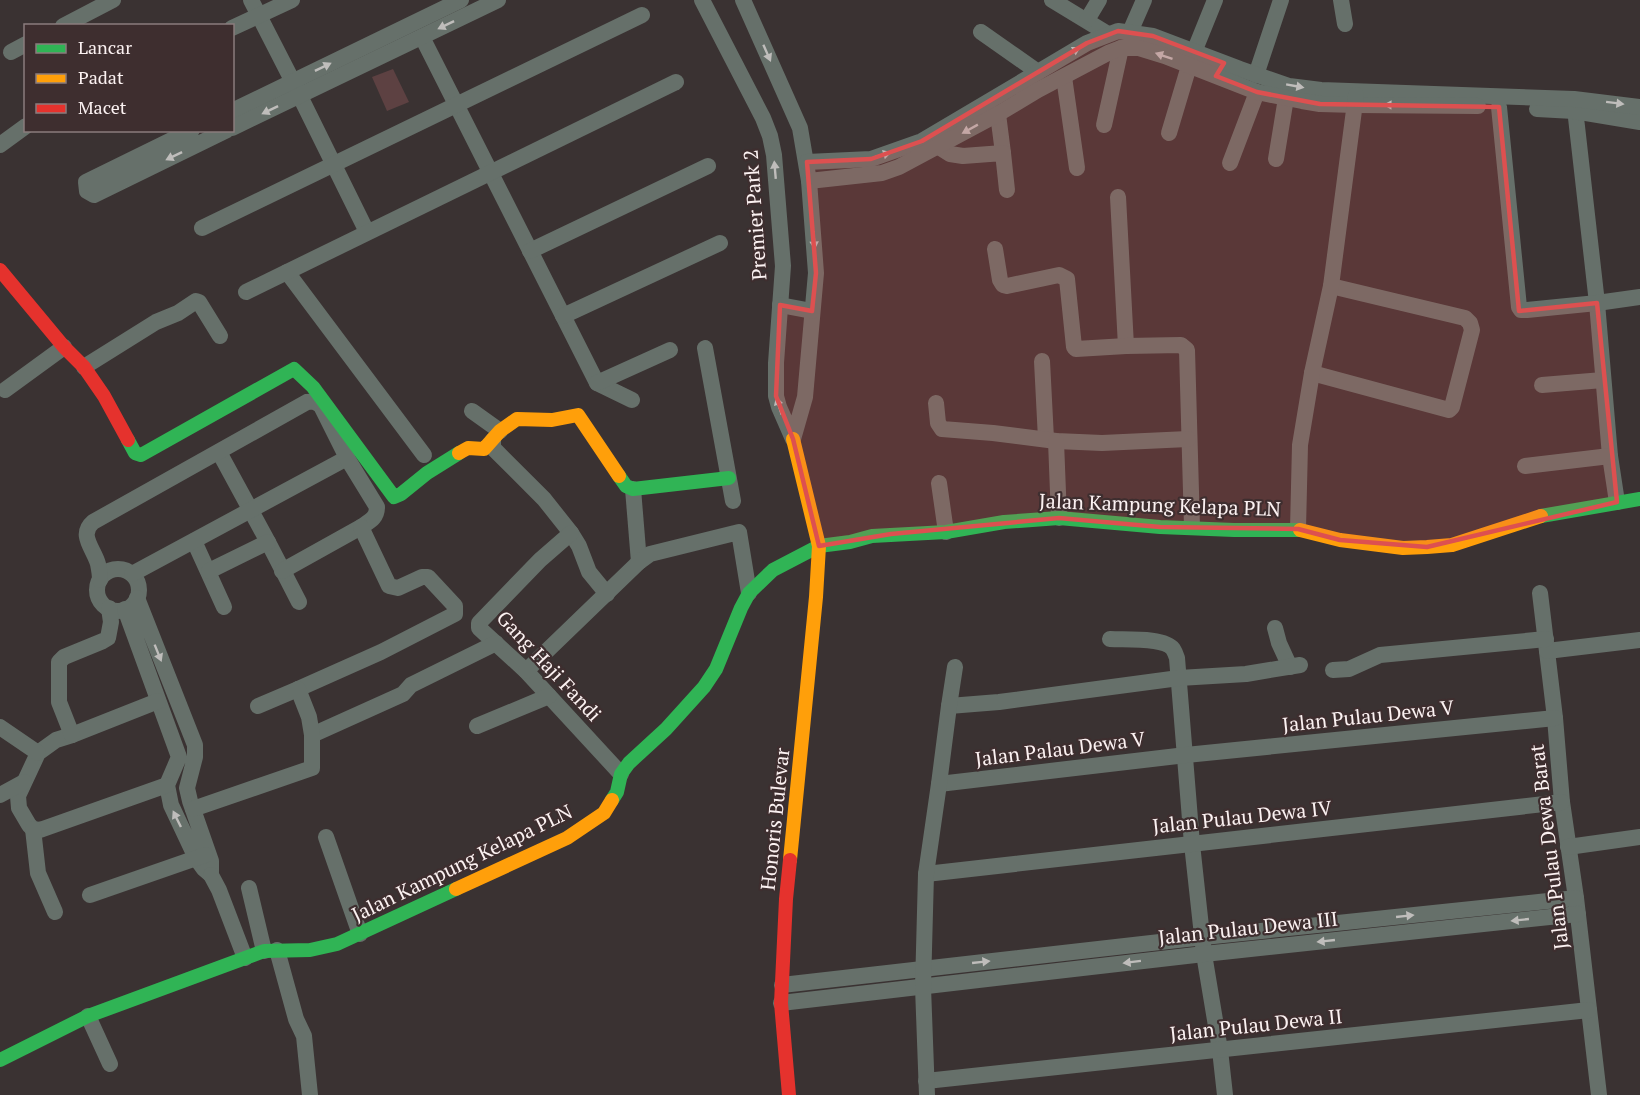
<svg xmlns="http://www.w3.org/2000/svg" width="1640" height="1095" viewBox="0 0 1640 1095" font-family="'PT Serif',serif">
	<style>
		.green { fill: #5d4142 }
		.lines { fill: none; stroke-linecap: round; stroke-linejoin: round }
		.street { stroke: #66706a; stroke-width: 16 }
		.fast { stroke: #30b455; stroke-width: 14 }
		.slow { stroke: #ff9f0a; stroke-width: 14 }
		.jam { stroke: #e5322d; stroke-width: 14 }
		.oneway { fill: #bfbdbb }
		.marked { fill: #dd5050; fill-opacity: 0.2; stroke: #dd5050; stroke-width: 4.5; stroke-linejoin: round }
		.labels { text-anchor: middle; stroke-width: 4.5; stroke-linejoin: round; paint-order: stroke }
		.street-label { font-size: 20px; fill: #fbf1f1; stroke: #3e2e2f }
	</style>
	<rect width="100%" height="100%" fill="#3a3232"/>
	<!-- green -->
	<path class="green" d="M393 69 409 102 387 111 372 77Z"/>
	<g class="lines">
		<!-- street -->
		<g class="street">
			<path d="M251 0 293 82 367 232"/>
			<path d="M702 0 763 118 770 136 774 155 783 266 776 363V396L779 407 793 439 805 397 816 273 809 181 800 128 743 0"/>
			<path d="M1052 0 1108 34"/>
			<path d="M1341 0 1345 24"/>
			<path d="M1087 20 1099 0"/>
			<path d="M63 26 113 0"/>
			<path d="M232 28 292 0"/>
			<path d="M981 32 1038 72"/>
			<path d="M1130 32 1144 0"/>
			<path d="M422 37 597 383 632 400"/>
			<path d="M11 52 26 44"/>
			<path d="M1194 52 1215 0"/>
			<path d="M1256 75 1281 0"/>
			<path d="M1064 77 1077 168"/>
			<path d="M1574 100 1597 303 1610 456 1617 502"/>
			<path d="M1499 107 1519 307 1521 310H1527L1597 303 1640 297"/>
			<path d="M1537 109 1574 111 1640 122"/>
			<path d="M232 111 461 0"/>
			<path d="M998 114 1003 153"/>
			<path d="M1104 125 1121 48"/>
			<path d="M232 128 498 0"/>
			<path d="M192 130 86 182 87 191 94 195 227 130"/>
			<path d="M1169 133 1189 66"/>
			<path d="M0 145 26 126"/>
			<path d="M939 147 950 154 963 156 1003 153 1007 190"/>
			<path d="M1276 159 1286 98"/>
			<path d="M807 162 871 159 922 141 1087 43 1118 31 1153 36 1240 69 1289 86 1321 90 1574 99 1640 107"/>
			<path d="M1230 163 1257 92"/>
			<path d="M809 181 882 173 899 167 998 114 1038 90 1108 53 1121 48H1139L1165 56 1257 92 1302 101 1320 104 1356 105 1478 106"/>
			<path d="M1118 197 1126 346"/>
			<path d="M202 228 642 15"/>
			<path d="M995 249 1000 280 1003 285 1007 286 1059 275 1067 279 1074 347 1076 349 1126 346 1181 345 1187 350 1192 527"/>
			<path d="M530 251 708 166"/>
			<path d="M287 272 424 455"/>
			<path d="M246 292 676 82"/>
			<path d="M780 305 812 311"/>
			<path d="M563 316 720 243"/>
			<path d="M705 348 733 501"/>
			<path d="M1042 361 1046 439"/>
			<path d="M84 367 156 322 178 313 196 301 199 302 220 336"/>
			<path d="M1312 373 1449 410 1452 407 1472 330 1470 323 1465 318 1331 286"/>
			<path d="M597 383 670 350"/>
			<path d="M1542 385 1603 380"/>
			<path d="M5 390 64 347"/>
			<path d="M936 403 938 423 942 429 993 433 1056 441 1102 443 1188 439"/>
			<path d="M472 411 500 431"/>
			<path d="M493 440V447L495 450 544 499 571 533 579 546 589 572 607 594"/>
			<path d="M1056 441 1059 518"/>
			<path d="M219 452 268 542 299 602"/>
			<path d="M1525 466 1610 456"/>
			<path d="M939 483 946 532"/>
			<path d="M633 489 639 562"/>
			<path d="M1298 529 1300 445 1312 373 1331 286 1356 95"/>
			<path d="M571 533 540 560 479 623V628L526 671 621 774"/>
			<path d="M194 541 224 607"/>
			<circle cx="118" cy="590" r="21"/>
			<path d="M209 571 268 542"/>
			<path d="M132 574 347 458"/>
			<path d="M100 580C100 575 99 569 98 564 94 549 78 535 93 522L307 402C313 401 316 402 321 406L347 458 377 507C377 518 370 521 361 527L282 571"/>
			<path d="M1540 593 1555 718 1562 802 1576 898 1599 1095"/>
			<path d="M125 609 179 757 167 785 171 805 196 858 204 869 211 875V861L190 801 187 788 195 757V745L137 598"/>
			<path d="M1275 628 1279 643 1290 667"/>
			<path d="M1110 639C1125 640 1164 637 1173 649 1175 652 1176 655 1177 658L1192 844 1204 954 1220 1050 1225 1095"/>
			<path d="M1547 651 1640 640"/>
			<path d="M1333 670 1349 669 1380 655 1546 639"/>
			<path d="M526 671 639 562 650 554 739 532 749 593"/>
			<path d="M298 689 381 652 455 614V606L428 577H422L398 588 389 586 361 527"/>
			<path d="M158 701 72 735 56 740 38 753 18 796 19 808 29 825 33 829 40 830 167 785"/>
			<path d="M949 706 999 702 1179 678 1246 674 1300 665"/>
			<path d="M477 726 549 696"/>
			<path d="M0 727 38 753"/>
			<path d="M72 735 59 702V662L64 657 103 641 108 638 111 622 109 608"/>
			<path d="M312 735 403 694 411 685 496 643"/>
			<path d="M939 784 1186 755 1555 718"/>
			<path d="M0 795 24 782"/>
			<path d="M193 809 312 768V735L309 717 298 689 258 706"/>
			<path d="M33 829 38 873 55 912"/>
			<path d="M326 837 360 934"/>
			<path d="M1568 847 1640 837"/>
			<path d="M926 874 1562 802"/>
			<path d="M211 875 219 890 245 958"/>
			<path d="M249 888 264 951"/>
			<path d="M90 895 205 855"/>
			<path d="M277 950 296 1019 304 1036 310 1095"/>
			<path d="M782 985 1204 937 1576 898"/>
			<path d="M781 1003 1204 954 1578 914"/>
			<path d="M88 1016 110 1064"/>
			<path d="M926 1081 1589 1010"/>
			<path d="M927 1095 923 987 926 874 939 784 949 706 955 667"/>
		</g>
		<!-- fast -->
		<g class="fast">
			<path d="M128 440 135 453 141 455 294 369 313 387 394 497 401 494 427 473 459 453"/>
			<path d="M619 476 626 486 633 489 729 478"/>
			<path d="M1541 516 1640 499"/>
			<path d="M612 800 617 792 621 774 629 763 666 729 704 687 716 669 741 608 749 593 773 570 819 546 850 542 872 536 946 532 1004 522 1059 518 1160 527 1234 530H1300"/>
			<path d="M0 1060 88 1016 264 951 310 950 337 944 456 889"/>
		</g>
		<!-- slow -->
		<g class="slow">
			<path d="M459 453 468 448 484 449 500 431 517 419 552 420 578 415 619 476"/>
			<path d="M1300 530 1340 540 1403 548 1427 547 1452 545 1541 516"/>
			<path d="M790 860 816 597 819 546 793 439"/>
			<path d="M456 889 567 838 604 813 612 800"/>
		</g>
		<!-- jam -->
		<g class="jam">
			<path d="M0 270 64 347 84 367 104 396 128 440"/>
			<path d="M789 1095 781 1003 786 899 790 860"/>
		</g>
	</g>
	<!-- one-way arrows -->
	<defs><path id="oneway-solid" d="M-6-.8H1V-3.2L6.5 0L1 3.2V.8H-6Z" transform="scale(1.5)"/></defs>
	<g class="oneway">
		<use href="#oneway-solid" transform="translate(446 25) rotate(154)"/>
		<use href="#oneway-solid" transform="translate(1072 52) rotate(-30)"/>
		<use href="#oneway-solid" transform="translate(767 53) rotate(66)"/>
		<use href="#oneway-solid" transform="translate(1164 56) rotate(-161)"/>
		<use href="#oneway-solid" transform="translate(323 67) rotate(-26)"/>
		<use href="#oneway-solid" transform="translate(1295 86) rotate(10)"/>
		<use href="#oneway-solid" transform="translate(1615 103) rotate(7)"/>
		<use href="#oneway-solid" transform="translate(1393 105) rotate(-179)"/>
		<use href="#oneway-solid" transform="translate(270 110) rotate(154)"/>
		<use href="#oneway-solid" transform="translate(970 129) rotate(151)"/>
		<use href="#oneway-solid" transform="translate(882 155) rotate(-17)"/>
		<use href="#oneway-solid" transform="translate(174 156) rotate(154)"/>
		<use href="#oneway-solid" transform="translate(775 170) rotate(-95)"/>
		<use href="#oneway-solid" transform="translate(814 240) rotate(86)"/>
		<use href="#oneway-solid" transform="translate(779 406) rotate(-108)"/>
		<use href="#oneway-solid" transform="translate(158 653) rotate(68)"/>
		<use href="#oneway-solid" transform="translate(177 819) rotate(-116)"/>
		<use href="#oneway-solid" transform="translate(1405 916) rotate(-6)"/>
		<use href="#oneway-solid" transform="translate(1520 920) rotate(174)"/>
		<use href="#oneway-solid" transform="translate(1326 941) rotate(174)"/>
		<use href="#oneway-solid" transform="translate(981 962) rotate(-6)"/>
		<use href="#oneway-solid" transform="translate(1132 962) rotate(173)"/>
	</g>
	<!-- marked area -->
	<path class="marked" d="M1118 31 1153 36 1224 63 1216 76 1257 92 1320 104 1499 107 1519 311 1597 303 1617 502 1427 547 1340 540 1298 529 1160 527 1059 518 891 534 819 546 793 439 776 396 780 305 812 311 816 273 807 162 871 159 922 141 1087 43Z"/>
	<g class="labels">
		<!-- street labels -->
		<g class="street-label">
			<text transform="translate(755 215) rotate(-94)" y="7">Premier Park 2</text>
			<text transform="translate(1160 505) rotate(2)" y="7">Jalan Kampung Kelapa PLN</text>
			<text transform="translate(549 666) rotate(47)" y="7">Gang Haji Fandi</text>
			<text transform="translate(1368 716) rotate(-6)" y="7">Jalan Pulau Dewa V</text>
			<text transform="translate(1060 749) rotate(-7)" y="7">Jalan Palau Dewa V</text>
			<text transform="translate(1242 817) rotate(-6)" y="7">Jalan Pulau Dewa IV</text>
			<text transform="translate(775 819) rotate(-84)" y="7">Honoris Bulevar</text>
			<text transform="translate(1549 847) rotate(-97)" y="7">Jalan Pulau Dewa Barat</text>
			<text transform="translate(462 863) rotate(-26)" y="7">Jalan Kampung Kelapa PLN</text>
			<text transform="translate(1248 928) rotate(-6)" y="7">Jalan Pulau Dewa III</text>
			<text transform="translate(1256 1025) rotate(-6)" y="7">Jalan Pulau Dewa II</text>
		</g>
	</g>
	<!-- legend -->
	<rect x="24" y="24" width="210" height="108" fill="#3e2e2f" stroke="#8a7c7d" stroke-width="1.5"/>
	<rect x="36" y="44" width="30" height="9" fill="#30b455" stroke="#8a7c7d" stroke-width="1.5"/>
	<text x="78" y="54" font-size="18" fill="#fbf1f1">Lancar</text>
	<rect x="36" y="74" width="30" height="9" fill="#ff9f0a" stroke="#8a7c7d" stroke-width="1.5"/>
	<text x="78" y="84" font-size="18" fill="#fbf1f1">Padat</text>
	<rect x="36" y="104" width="30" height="9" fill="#e5322d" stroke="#8a7c7d" stroke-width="1.5"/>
	<text x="78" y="114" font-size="18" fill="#fbf1f1">Macet</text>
</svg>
